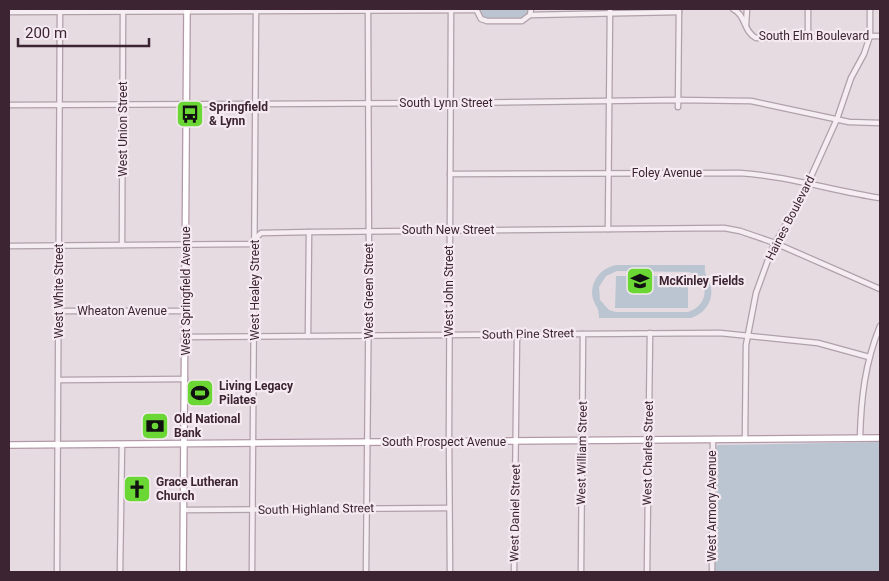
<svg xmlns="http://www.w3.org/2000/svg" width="889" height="581" viewBox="0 0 889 581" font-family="Roboto,sans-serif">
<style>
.green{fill:#bbc5d1;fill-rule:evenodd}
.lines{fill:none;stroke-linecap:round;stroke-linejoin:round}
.minor-casing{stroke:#b0a0a9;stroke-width:7}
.major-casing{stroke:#b399a8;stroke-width:8}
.minor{stroke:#f5edf1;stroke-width:4.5}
.major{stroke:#fff;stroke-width:5.5}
.labels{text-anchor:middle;stroke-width:4.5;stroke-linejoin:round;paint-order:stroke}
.street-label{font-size:12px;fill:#3d2432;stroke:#f4eaf0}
.poi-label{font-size:12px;font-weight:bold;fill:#3d2432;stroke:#f4eaf0;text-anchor:start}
</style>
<rect width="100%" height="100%" fill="#e6dbe1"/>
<g class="green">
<path d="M479 9H530C527 24 498 19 485 19L482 18Z"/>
<path d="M616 265H705C704 275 707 275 710 284 715 299 706 313 691 318H599C599 307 596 308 593 299 589 283 600 268 616 265ZM617 271 689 272C710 279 710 305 688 312H616L609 310 600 300 599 287 606 276Z"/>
<polygon points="616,276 688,276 688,308 615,308"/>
<polygon points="880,442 880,572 714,572 715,449 718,445"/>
</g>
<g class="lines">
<g class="minor-casing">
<g id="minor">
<polyline points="476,9 481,19 487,21 522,21 530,15 531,9"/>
<path d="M733 9C746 15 743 31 756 38L880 36"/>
<polyline points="9,12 475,10"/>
<polyline points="530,15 679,12"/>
<polyline points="746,25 747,9"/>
<polyline points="808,37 808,9"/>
<polyline points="9,105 451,103 678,100 751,101 849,122 880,123"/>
<polyline points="678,107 679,9"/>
<path d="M450 174 740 173C788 176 833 191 880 198"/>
<polyline points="608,229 610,9"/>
<polyline points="122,245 123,12"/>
<polyline points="9,246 250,244 261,233 312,232 724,228 740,231 775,243 880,289"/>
<polyline points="59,311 186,311"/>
<polyline points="308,336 309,232"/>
<polyline points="185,337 720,333 818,343 869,357"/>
<polyline points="59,380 185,379"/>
<path d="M860 438C861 398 865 363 880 326"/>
<polyline points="745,439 746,345 756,293 772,249 804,192 837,119 851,78 864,54 870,36 870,9"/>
<polyline points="184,510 449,508"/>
<polyline points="57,572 60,9"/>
<polyline points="120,572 122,445"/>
<polyline points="252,572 256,9"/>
<polyline points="366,572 369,271 368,9"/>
<polyline points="450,572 449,433 451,9"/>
<polyline points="514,572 517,335"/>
<polyline points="581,572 583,334"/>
<polyline points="647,572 650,333"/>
<polyline points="712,572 713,439"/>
</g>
</g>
<g class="major-casing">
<g id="major">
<polyline points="9,445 880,438"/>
<polyline points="183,572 187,9"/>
</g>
</g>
<use href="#minor" class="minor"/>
<use href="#major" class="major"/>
</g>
<defs>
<g id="bus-square" transform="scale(1.4375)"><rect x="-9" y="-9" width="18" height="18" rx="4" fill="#6ad735" stroke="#f4eaf0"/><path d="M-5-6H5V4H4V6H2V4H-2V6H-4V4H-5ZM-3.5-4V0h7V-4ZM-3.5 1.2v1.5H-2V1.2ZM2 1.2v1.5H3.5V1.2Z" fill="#111"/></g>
<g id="school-square" transform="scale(1.4375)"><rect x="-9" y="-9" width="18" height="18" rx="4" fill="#6ad735" stroke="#f4eaf0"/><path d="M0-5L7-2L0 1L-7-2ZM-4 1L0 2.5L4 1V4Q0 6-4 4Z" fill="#111"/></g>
<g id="stadium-square" transform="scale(1.4375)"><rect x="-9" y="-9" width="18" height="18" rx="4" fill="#6ad735" stroke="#f4eaf0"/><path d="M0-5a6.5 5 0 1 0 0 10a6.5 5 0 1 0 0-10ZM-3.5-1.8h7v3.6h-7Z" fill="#111"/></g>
<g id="bank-square" transform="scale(1.4375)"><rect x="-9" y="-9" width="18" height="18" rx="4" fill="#6ad735" stroke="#f4eaf0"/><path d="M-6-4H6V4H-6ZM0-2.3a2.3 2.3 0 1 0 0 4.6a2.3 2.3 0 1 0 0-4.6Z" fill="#111"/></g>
<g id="church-square" transform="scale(1.4375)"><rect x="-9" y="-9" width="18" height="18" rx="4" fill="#6ad735" stroke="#f4eaf0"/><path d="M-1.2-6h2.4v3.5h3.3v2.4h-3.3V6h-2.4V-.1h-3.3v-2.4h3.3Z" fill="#111"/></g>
</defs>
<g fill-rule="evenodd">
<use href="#bus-square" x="190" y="114"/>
<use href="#school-square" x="640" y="281"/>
<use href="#stadium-square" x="200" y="393"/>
<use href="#bank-square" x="155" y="426"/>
<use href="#church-square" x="137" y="489"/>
</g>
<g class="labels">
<g class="street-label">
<text x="814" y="40">South Elm Boulevard</text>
<text x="446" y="107">South Lynn Street</text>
<text transform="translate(123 129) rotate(-90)" y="4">West Union Street</text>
<text x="667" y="177">Foley Avenue</text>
<text transform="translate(790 218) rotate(-63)" y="4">Haines Boulevard</text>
<text x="448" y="234">South New Street</text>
<text transform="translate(255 290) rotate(-90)" y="4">West Healey Street</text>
<text transform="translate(59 291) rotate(-90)" y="4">West White Street</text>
<text transform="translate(186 291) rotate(-90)" y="4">West Springfield Avenue</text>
<text transform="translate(369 291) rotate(-90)" y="4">West Green Street</text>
<text transform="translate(449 291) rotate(-90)" y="4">West John Street</text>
<text x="122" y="315">Wheaton Avenue</text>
<text transform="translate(528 334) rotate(-1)" y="4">South Pine Street</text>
<text x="444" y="446">South Prospect Avenue</text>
<text transform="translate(582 453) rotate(-89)" y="4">West William Street</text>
<text transform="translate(648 453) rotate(-89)" y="4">West Charles Street</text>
<text transform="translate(712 506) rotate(-90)" y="4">West Armory Avenue</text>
<text transform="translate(316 509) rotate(-1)" y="4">South Highland Street</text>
<text transform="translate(515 513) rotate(-89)" y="4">West Daniel Street</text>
</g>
<g class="poi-label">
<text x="209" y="111">Springfield<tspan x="209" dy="14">&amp; Lynn</tspan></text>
<text x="659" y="285">McKinley Fields</text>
<text x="219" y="390">Living Legacy<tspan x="219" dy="14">Pilates</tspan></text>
<text x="174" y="423">Old National<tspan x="174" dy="14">Bank</tspan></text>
<text x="156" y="486">Grace Lutheran<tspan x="156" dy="14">Church</tspan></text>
</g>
</g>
<rect width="889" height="581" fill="none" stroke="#3d2432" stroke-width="20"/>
<path d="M18 38v8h131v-8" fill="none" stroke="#3d2432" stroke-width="2.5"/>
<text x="25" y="38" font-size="15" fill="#3d2432" stroke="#f4eaf0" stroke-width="4" paint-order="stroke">200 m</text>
</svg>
